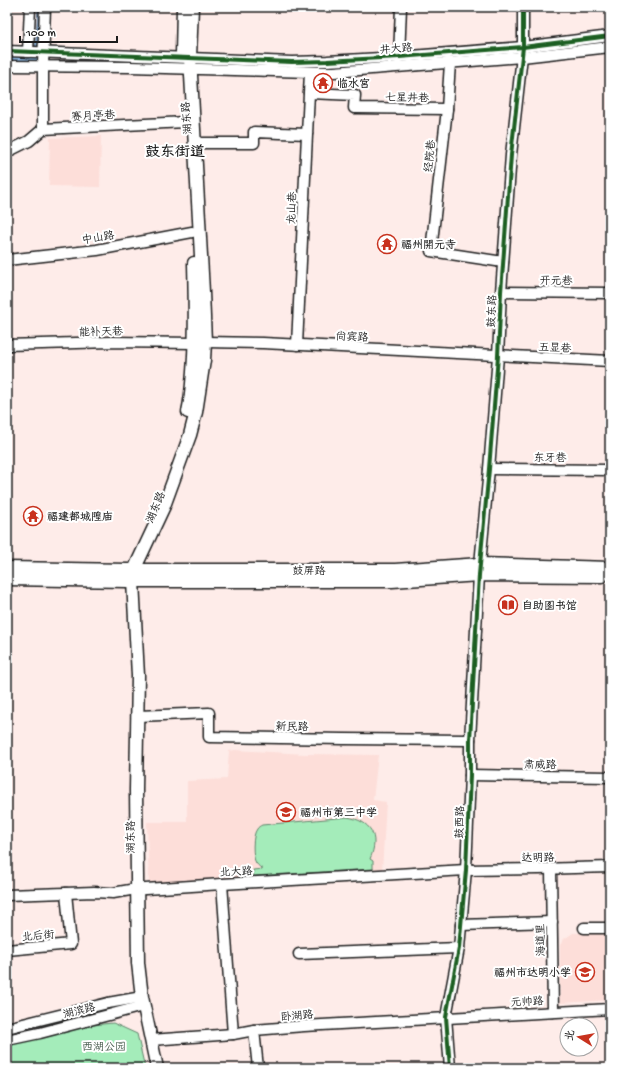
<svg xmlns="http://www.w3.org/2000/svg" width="617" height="1075" viewBox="0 0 617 1075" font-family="'Gochi Hand','LXGW WenKai TC',sans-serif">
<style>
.built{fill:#fdded9}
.green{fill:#a4ecba;stroke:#60846b}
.water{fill:#94c0ed;stroke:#647e99}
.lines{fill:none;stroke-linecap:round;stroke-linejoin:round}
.minor-casing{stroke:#1c1c1c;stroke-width:13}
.major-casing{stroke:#1c1c1c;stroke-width:15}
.minor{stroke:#fff;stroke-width:10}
.major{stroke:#fff;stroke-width:12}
.cycleway-casing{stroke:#fff;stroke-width:6}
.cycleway{stroke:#1b5e20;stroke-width:4}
.labels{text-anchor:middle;stroke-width:4;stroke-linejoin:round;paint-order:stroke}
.street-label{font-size:11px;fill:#1c1c1c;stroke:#fff}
.poi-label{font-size:11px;font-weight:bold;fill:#1c1c1c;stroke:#fff;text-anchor:start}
.park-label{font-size:11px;fill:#455a4b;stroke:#fff}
.district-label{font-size:15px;font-weight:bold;fill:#1c1c1c;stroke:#fff}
</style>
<rect width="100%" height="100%" fill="#feece9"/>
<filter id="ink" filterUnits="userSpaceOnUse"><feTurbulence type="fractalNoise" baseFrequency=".025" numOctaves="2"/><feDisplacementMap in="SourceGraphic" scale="8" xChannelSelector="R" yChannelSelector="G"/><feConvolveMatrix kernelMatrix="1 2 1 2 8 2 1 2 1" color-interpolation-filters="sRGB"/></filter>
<g filter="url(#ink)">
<g class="built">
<polygon points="101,136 100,187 49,186 50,138"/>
<polygon points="235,750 305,754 378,755 373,800 386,802 382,872 149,888 147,822 187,822 187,781 227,779 229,751"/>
<polygon points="573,933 610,933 610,1000 560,1003 560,945 564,939"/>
</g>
<g class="green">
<path d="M347 817C371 821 380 836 370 859L373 861V869L253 876V870L263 869C261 868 258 866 256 863 252 857 252 835 257 829 258 827 260 826 262 825Z"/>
<polygon points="113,1023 137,1034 145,1068 7,1068 7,1041 83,1026"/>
</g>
<polygon class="water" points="38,7 43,7 41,62 7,61 7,54 35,55"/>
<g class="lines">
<g class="minor-casing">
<g id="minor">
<polyline points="7,51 292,62 327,61 399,57 523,47 610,36"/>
<polyline points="28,52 30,7"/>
<polyline points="399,57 401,7"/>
<polyline points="450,63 447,109 431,251 503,262"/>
<polyline points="7,66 130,67 310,72 334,72 522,57 610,47"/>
<polyline points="309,93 355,95 354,108 447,109"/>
<polyline points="43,129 43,66 45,7"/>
<polyline points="195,143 254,143 254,132 307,134"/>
<polyline points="7,152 29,141 43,129 186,122"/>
<polyline points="7,260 97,250 192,232"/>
<polyline points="501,292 610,293"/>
<polyline points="205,342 263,343 610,361"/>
<polyline points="7,345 111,342 195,343"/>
<polyline points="297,345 310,72"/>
<polyline points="489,469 610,470"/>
<polyline points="138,716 209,713 209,737 344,739 470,740"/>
<polyline points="470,775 610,777"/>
<polyline points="551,869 553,1012"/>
<polyline points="222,884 233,1034"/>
<polyline points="7,895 94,892 113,893 130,890 222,884 466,870 539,869 610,867"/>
<polyline points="461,925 552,922"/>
<polyline points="584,928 610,928"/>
<polyline points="7,950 71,944 66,893"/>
<polyline points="299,954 459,948"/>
<polyline points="7,1028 108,1003 142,997"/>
<polyline points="254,1030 258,1068"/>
<polyline points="7,1040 40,1033 143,1006"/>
<polyline points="151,1040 233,1034 254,1030 304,1026 610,1009"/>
<polyline points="450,1068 446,1017 459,948 466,870 470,775 470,740 479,575 489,469 498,356 501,292 511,155 523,47 523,7"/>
</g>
</g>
<g class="major-casing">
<g id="major">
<polyline points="182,55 183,7"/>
<path d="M188 412C191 399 192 385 193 372 196 336 195 300 194 263"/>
<polyline points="7,568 128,570 395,570 480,564 610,568"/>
<polyline points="7,579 127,581 392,581 479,575 602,576"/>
<polyline points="157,1068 142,997 138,963 136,790 138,676 133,581 134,570 164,506 190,435 196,412 204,360 205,342 203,292 190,57 192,7"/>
</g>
</g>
<use href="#minor" class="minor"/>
<use href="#major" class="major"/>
<g class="cycleway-casing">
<g id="cycleway">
<polyline points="7,51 292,62 327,61 399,57 523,47 610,36"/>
<polyline points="450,1068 446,1017 459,948 466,870 470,775 470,740 479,575 489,469 498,356 501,292 511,155 523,47 523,7"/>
</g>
</g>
<use href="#cycleway" class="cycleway"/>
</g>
</g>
<defs>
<g id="temple-ring" transform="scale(1)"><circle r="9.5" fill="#fff" stroke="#c8321e" stroke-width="1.5"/><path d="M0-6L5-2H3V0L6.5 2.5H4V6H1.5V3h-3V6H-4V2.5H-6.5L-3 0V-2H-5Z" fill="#c8321e"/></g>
<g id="library-ring" transform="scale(1)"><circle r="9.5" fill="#fff" stroke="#c8321e" stroke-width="1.5"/><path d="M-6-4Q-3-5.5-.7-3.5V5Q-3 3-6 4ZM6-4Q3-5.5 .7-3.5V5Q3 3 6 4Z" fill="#c8321e"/></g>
<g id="school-ring" transform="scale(1)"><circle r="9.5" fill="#fff" stroke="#c8321e" stroke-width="1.5"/><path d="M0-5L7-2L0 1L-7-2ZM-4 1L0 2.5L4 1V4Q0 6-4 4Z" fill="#c8321e"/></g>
</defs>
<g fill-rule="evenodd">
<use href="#temple-ring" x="323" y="83"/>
<use href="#temple-ring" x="387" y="244"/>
<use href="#temple-ring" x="33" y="516"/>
<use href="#library-ring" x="508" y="605"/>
<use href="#school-ring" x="286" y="812"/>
<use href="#school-ring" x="585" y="972"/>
</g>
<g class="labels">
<g class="street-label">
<text transform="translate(396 48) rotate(-4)" y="4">井大路</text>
<text transform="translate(407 97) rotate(1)" y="4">七星井巷</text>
<text transform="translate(93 115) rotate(-3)" y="4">赛月亭巷</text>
<text transform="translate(186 118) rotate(-94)" y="4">湖东路</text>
<text transform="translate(429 156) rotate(-84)" y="4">经院巷</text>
<text transform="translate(291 208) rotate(-88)" y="4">龙山巷</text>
<text transform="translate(98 237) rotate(-9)" y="4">中山路</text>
<text transform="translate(556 280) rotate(1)" y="4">开元巷</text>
<text transform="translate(491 311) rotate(-87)" y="4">鼓东路</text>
<text transform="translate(101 331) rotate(-1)" y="4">能补天巷</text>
<text transform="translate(352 336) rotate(3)" y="4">尚宾路</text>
<text transform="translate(555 347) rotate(3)" y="4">五显巷</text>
<text x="550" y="461">东牙巷</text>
<text transform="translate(155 507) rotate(-67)" y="4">湖东路</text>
<text x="309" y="574">鼓屏路</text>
<text transform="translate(292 726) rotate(1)" y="4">新民路</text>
<text transform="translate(540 764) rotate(1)" y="4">肃威路</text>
<text transform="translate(459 822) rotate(-88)" y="4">鼓西路</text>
<text transform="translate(130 837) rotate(-90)" y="4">湖东路</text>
<text transform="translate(538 857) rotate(-1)" y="4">达明路</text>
<text transform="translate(236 871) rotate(-3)" y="4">北大路</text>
<text transform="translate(38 935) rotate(-5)" y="4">北后街</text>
<text transform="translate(540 940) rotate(-91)" y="4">海道里</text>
<text transform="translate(527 1001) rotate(-3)" y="4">元帅路</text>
<text transform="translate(79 1010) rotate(-14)" y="4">湖滨路</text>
<text transform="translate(297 1015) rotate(-5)" y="4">卧湖路</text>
</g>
<g class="poi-label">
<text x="337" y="87">临水宫</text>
<text x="401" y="248">福州開元寺</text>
<text x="47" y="520">福建都城隍庙</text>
<text x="522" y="609">自助图书馆</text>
<text x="300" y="816">福州市第三中学</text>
<text x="571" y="976" text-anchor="end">福州市达明小学</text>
</g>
<g class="park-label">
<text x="104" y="1050">西湖公园</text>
</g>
<g class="district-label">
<text x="175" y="156">鼓东街道</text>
</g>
</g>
<rect width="617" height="1075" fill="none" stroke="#fff" stroke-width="24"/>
<rect x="12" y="12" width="593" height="1051" fill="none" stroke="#1c1c1c" stroke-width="1.5" filter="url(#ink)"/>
<g transform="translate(579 1037) rotate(281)"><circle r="19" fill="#ffffff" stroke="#a4a4a4"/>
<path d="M0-3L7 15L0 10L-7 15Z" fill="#c8321e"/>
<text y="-6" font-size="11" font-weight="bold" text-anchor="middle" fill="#1c1c1c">北</text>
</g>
<path d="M20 36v6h97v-6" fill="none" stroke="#1c1c1c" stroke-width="2"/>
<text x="26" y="36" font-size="12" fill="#1c1c1c" stroke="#ffffff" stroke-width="3" paint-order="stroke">100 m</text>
</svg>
